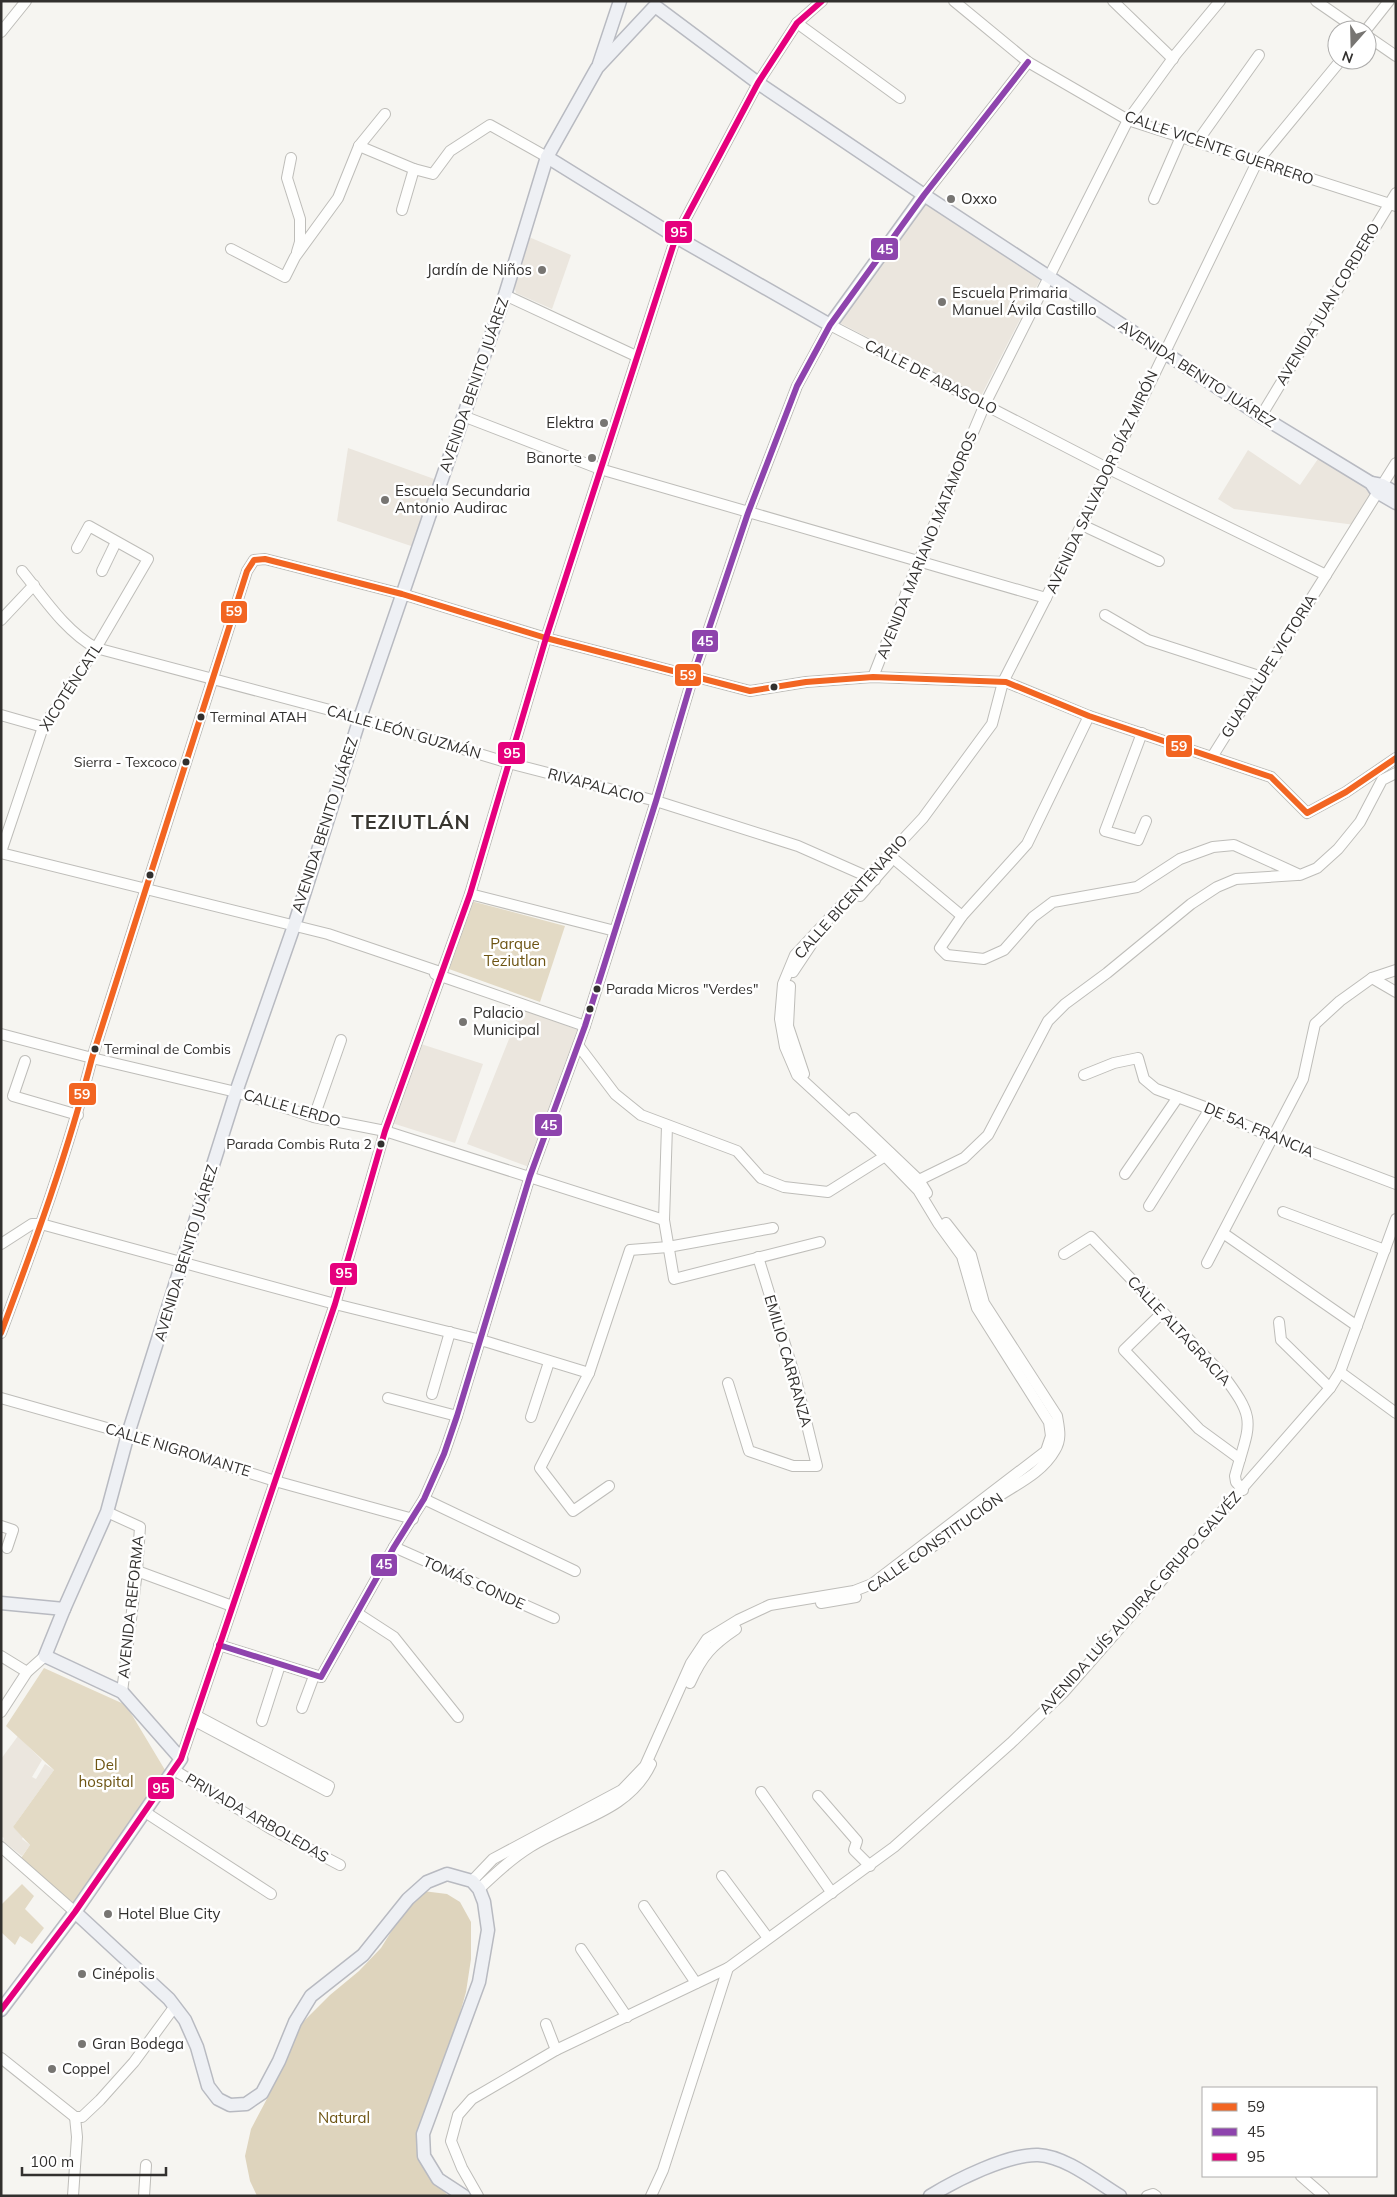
<svg xmlns="http://www.w3.org/2000/svg" width="1397" height="2197" viewBox="0 0 1397 2197" font-family="Mulish,sans-serif">
<style>
.built{fill:#ebe6de}
.green{fill:#e3dac5}
.forest{fill:#ded4bd}
.lines{fill:none;stroke-linecap:round;stroke-linejoin:round}
.minor-casing{stroke:#bebdb9;stroke-width:12}
.major-casing{stroke:#b8bac1;stroke-width:15}
.minor{stroke:#fefefd;stroke-width:10}
.major{stroke:#eef0f4;stroke-width:12}
.bus-1-casing{stroke:#fff;stroke-width:10}
.bus-2-casing{stroke:#fff;stroke-width:10}
.bus-3-casing{stroke:#fff;stroke-width:10}
.bus-1{stroke:#f26522;stroke-width:6}
.bus-2{stroke:#8e44ad;stroke-width:6}
.bus-3{stroke:#e5007d;stroke-width:6}
.poi-dot{fill:#777572;stroke:#fff;stroke-width:2}
.bus-dot{fill:#32302e;stroke:#fff;stroke-width:2}
.labels{text-anchor:middle;stroke-width:5;stroke-linejoin:round;paint-order:stroke}
.bus-label{font-size:14px;fill:#32302e;stroke:#fff;text-anchor:start}
.street-label{font-size:15px;fill:#32302e;stroke:#fff}
.poi-label{font-size:15px;fill:#32302e;stroke:#fff;text-anchor:start}
.park-label{font-size:15px;fill:#6d5412;stroke:#fff}
.district-label{font-size:20px;font-weight:bold;letter-spacing:1px;fill:#383630;stroke:#fff}
.line-badge{stroke:#fff;stroke-width:2}
.badge-label{font-size:14px;text-anchor:middle;font-weight:bold;fill:#fff}
</style>
<rect width="100%" height="100%" fill="#f6f5f1"/>
<g class="built">
<polygon points="925,204 1040,280 981,396 840,323"/>
<polygon points="529,237 571,255 552,309 516,293 514,285"/>
<polygon points="348,448 437,480 414,547 337,521"/>
<polygon points="1248,450 1300,485 1320,456 1375,491 1355,525 1234,509 1218,499"/>
<polygon points="521,1009 578,1030 529,1167 467,1144"/>
<polygon points="421,1044 483,1064 455,1143 392,1123"/>
<polygon points="18,1736 42,1760 32,1777 36,1779 45,1764 54,1770 13,1827 23,1837 22,1839 30,1845 22,1856 3,1841 4,1838 1,1836 1,1759"/>
</g>
<g class="green">
<polygon points="471,901 565,926 540,1002 449,969"/>
<polygon points="44,1668 126,1705 168,1775 73,1910 19,1861 30,1845 13,1827 54,1770 6,1726"/>
<polygon points="22,1884 34,1896 25,1909 44,1928 32,1944 20,1936 15,1945 1,1932 1,1905"/>
</g>
<polygon class="forest" points="423,1891 447,1894 460,1902 471,1922 471,1959 466,1992 447,2059 422,2121 425,2169 448,2196 257,2196 250,2181 245,2156 251,2129 270,2093 302,2023 330,1995 359,1971 381,1948 412,1898"/>
<g class="lines">
<g class="minor-casing">
<g id="minor">
<polyline points="954,1 1028,62 1128,120 1396,206"/>
<polyline points="1113,1 1173,59"/>
<polyline points="1316,1 1358,30"/>
<polyline points="797,23 900,98"/>
<polyline points="1366,30 1389,1"/>
<polyline points="1,32 26,1"/>
<polyline points="1367,36 1396,56"/>
<polyline points="1197,142 1259,55"/>
<polyline points="359,146 414,169 433,174 450,151 490,125 547,157"/>
<polyline points="291,158 287,178 300,219 300,242 297,252"/>
<polyline points="924,195 1028,62"/>
<polyline points="1154,199 1181,137"/>
<polyline points="402,210 414,169"/>
<polyline points="231,249 285,277 295,257 338,198 359,146 385,114"/>
<polyline points="505,295 636,356"/>
<polyline points="463,416 600,469 1046,598"/>
<polyline points="1261,416 1396,193"/>
<polyline points="1082,525 1159,561"/>
<path d="M22 571C44 598 65 631 96 648L360 718 509 763 656 801 798 846 875 880"/>
<polyline points="102,571 116,542"/>
<polyline points="1105,615 1148,640 1262,677"/>
<polyline points="1,620 34,585"/>
<polyline points="873,677 918,563 985,404 1128,120 1176,54 1220,1"/>
<polyline points="1,715 43,727"/>
<polyline points="1089,716 1027,844 962,916 940,948 947,955 984,959 1004,950 1033,917 1053,902 1137,887 1180,859 1213,847 1234,845 1300,875 1317,868 1338,849 1360,822 1382,780 1396,773"/>
<polyline points="1142,733 1105,831 1138,840 1146,821"/>
<polyline points="1212,757 1396,463"/>
<polyline points="1,852 43,727 96,648 148,559 89,526 77,548"/>
<polyline points="1,853 328,934 440,972"/>
<polyline points="888,854 962,916"/>
<polyline points="470,894 615,931"/>
<polyline points="860,896 889,863"/>
<polyline points="793,972 811,945"/>
<polyline points="435,974 585,1026"/>
<polyline points="1372,978 1396,992"/>
<polyline points="790,986 788,1026 804,1074"/>
<polyline points="1,1034 92,1058 236,1092 314,1117 385,1131 664,1220"/>
<polyline points="578,1045 615,1094 641,1115 737,1151 761,1178 784,1187 828,1192 890,1153"/>
<polyline points="25,1061 13,1096 78,1115"/>
<polyline points="1084,1075 1114,1063 1138,1058 1144,1079 1156,1089 1210,1109 1272,1137 1396,1184"/>
<polyline points="314,1117 341,1040"/>
<polyline points="854,1118 919,1180 927,1193"/>
<polyline points="667,1126 664,1220 674,1279 820,1242"/>
<polyline points="1125,1174 1178,1097"/>
<polyline points="919,1180 964,1158 988,1135 1048,1021 1065,1004 1107,973 1191,904 1217,887 1236,879 1297,875"/>
<polyline points="1149,1206 1210,1109"/>
<polyline points="1283,1212 1385,1250"/>
<polyline points="1223,1233 1357,1326"/>
<polyline points="1,1244 32,1224 41,1224 335,1304 481,1340 589,1373"/>
<path d="M1064 1254 1091 1237 1222 1374C1258 1421 1250 1422 1235 1476L1236 1482 1243 1490"/>
<polyline points="1207,1263 1303,1079 1315,1024 1340,1001 1372,978 1396,970"/>
<polyline points="1163,1312 1124,1350 1199,1429 1240,1459"/>
<polyline points="1279,1322 1281,1340 1330,1388"/>
<path d="M1 1333C35 1242 68 1152 92 1058L247 571 254 560 265 559 402 594 546 638 750 691 806 682 873 677 1006 682 1089 716 1271 777 1307 813 1346 792 1396 758"/>
<polyline points="1340,1372 1396,1413"/>
<polyline points="728,1383 749,1451 793,1466 817,1466 796,1380 758,1257"/>
<polyline points="432,1394 450,1332"/>
<polyline points="1,1398 128,1434 275,1481 413,1519"/>
<polyline points="388,1398 457,1416"/>
<polyline points="531,1417 549,1362"/>
<polyline points="609,1486 573,1511 540,1468 589,1373 630,1250 668,1247 773,1228"/>
<polyline points="424,1499 575,1571"/>
<polyline points="107,1512 140,1527 137,1571 122,1692"/>
<polyline points="1,1526 13,1530 7,1548"/>
<polyline points="394,1547 554,1618"/>
<path d="M932 1547C952 1533 970 1517 990 1502 1012 1486 1041 1475 1055 1450 1062 1439 1059 1428 1057 1416L984 1303 971 1255 946 1223"/>
<polyline points="137,1571 232,1606"/>
<polyline points="821,1603 856,1597"/>
<polyline points="357,1613 394,1637 458,1717"/>
<polyline points="219,1645 321,1677 394,1547 424,1499 444,1454 457,1416 530,1176 585,1026 656,801 693,676 748,513 797,386 830,325 1109,469 1326,575"/>
<polyline points="1,1656 27,1672"/>
<path d="M690 1683C702 1656 712 1645 736 1629"/>
<polyline points="302,1708 314,1676"/>
<polyline points="1,1712 27,1672 45,1656"/>
<polyline points="195,1721 327,1791 329,1786 197,1716"/>
<polyline points="262,1721 280,1665"/>
<polyline points="181,1759 335,1304 385,1131 470,894 546,638 676,237 758,83 797,23 822,1"/>
<polyline points="174,1770 273,1830 340,1865"/>
<polyline points="761,1792 832,1893"/>
<polyline points="818,1796 857,1841 854,1850 870,1866"/>
<polyline points="145,1812 271,1894"/>
<polyline points="1,1847 75,1912"/>
<polyline points="722,1876 768,1938"/>
<polyline points="472,1881 493,1859 622,1790 645,1766 691,1663 707,1639 738,1620 770,1605 854,1591 872,1584 1046,1451 1051,1436 1049,1422 977,1308 962,1256 938,1223 918,1190 886,1157 797,1075 785,1047 780,1019 783,984 795,955 923,818 992,724 1003,682 1046,598 1257,162 1341,60"/>
<path d="M479 1889C495 1874 511 1859 530 1847 572 1820 628 1813 651 1764"/>
<polyline points="644,1906 696,1983"/>
<polyline points="581,1949 627,2017"/>
<polyline points="546,2024 556,2050"/>
<polyline points="1,2058 75,2117 82,2117 100,2100 134,2062 175,2006"/>
<polyline points="1301,2176 1324,2196"/>
<polyline points="73,2196 77,2137 75,2117"/>
<polyline points="144,2196 146,2165"/>
<polyline points="478,2196 462,2168 451,2141 458,2115 472,2099 556,2050 728,1968 894,1847 1011,1743 1063,1693 1330,1388 1340,1372 1396,1219"/>
<polyline points="651,2196 663,2170 728,1968"/>
<polyline points="1147,2196 1153,2194 1156,2196"/>
</g>
</g>
<g class="major-casing">
<g id="major">
<polyline points="599,64 620,1"/>
<polyline points="547,157 676,237 830,325 924,195"/>
<polyline points="1371,483 1382,485 1396,493"/>
<polyline points="1,1603 64,1609 107,1512 128,1434 236,1092 294,926 360,718 505,295 547,157 597,68 655,6 758,83 924,195 1261,416 1371,483 1377,492 1396,503"/>
<polyline points="75,1912 169,1999 185,2020 197,2047 208,2086 218,2099 230,2105 246,2104 262,2093 279,2061 295,2022 311,1996 363,1955 408,1899 427,1882 447,1874 472,1881 479,1889 484,1902 488,1930 479,1982 423,2134 424,2156 438,2179 464,2196"/>
<polyline points="1,2010 75,1912 181,1759 122,1692 45,1656 64,1609"/>
<path d="M930 2196C956 2180 1008 2154 1038 2155 1065 2156 1097 2182 1120 2196"/>
</g>
</g>
<use href="#minor" class="minor"/>
<use href="#major" class="major"/>
<g class="bus-1-casing">
<path id="bus-1" d="M1 1333C35 1242 68 1152 92 1058L247 571 254 560 265 559 402 594 546 638 750 691 806 682 873 677 1006 682 1089 716 1271 777 1307 813 1346 792 1396 758"/>
</g>
<g class="bus-2-casing">
<polyline id="bus-2" points="219,1645 321,1677 394,1547 424,1499 444,1454 457,1416 530,1176 585,1026 656,801 693,676 748,513 797,386 830,325 924,195 1028,62"/>
</g>
<g class="bus-3-casing">
<polyline id="bus-3" points="1,2010 75,1912 181,1759 335,1304 385,1131 470,894 546,638 676,237 758,83 797,23 822,1"/>
</g>
<use href="#bus-1" class="bus-1"/>
<use href="#bus-2" class="bus-2"/>
<use href="#bus-3" class="bus-3"/>
</g>
<g class="poi-dot">
<circle cx="951" cy="199" r="5"/>
<circle cx="542" cy="270" r="5"/>
<circle cx="942" cy="302" r="5"/>
<circle cx="604" cy="423" r="5"/>
<circle cx="592" cy="458" r="5"/>
<circle cx="385" cy="500" r="5"/>
<circle cx="463" cy="1022" r="5"/>
<circle cx="108" cy="1914" r="5"/>
<circle cx="82" cy="1974" r="5"/>
<circle cx="82" cy="2044" r="5"/>
<circle cx="52" cy="2069" r="5"/>
</g>
<g class="bus-dot">
<circle cx="774" cy="687" r="4.5"/>
<circle cx="201" cy="717" r="4.5"/>
<circle cx="186" cy="762" r="4.5"/>
<circle cx="150" cy="875" r="4.5"/>
<circle cx="597" cy="989" r="4.5"/>
<circle cx="590" cy="1009" r="4.5"/>
<circle cx="95" cy="1049" r="4.5"/>
<circle cx="381" cy="1144" r="4.5"/>
</g>
<g class="labels">
<g class="bus-label">
<text x="210" y="722">Terminal ATAH</text>
<text x="177" y="767" text-anchor="end">Sierra - Texcoco</text>
<text x="606" y="994">Parada Micros "Verdes"</text>
<text x="104" y="1054">Terminal de Combis</text>
<text x="372" y="1149" text-anchor="end">Parada Combis Ruta 2</text>
</g>
<g class="street-label">
<text transform="translate(1219 148) rotate(19)" y="5">CALLE VICENTE GUERRERO</text>
<text transform="translate(1328 304) rotate(-59)" y="5">AVENIDA JUAN CORDERO</text>
<text transform="translate(1197 374) rotate(33)" y="5">AVENIDA BENITO JUÁREZ</text>
<text transform="translate(931 377) rotate(27)" y="5">CALLE DE ABASOLO</text>
<text transform="translate(474 385) rotate(-71)" y="5">AVENIDA BENITO JUÁREZ</text>
<text transform="translate(1102 482) rotate(-65)" y="5">AVENIDA SALVADOR DÍAZ MIRÓN</text>
<text transform="translate(927 545) rotate(-68)" y="5">AVENIDA MARIANO MATAMOROS</text>
<text transform="translate(1269 666) rotate(-58)" y="5">GUADALUPE VICTORIA</text>
<text transform="translate(71 687) rotate(-57)" y="5">XICOTÉNCATL</text>
<text transform="translate(404 732) rotate(16)" y="5">CALLE LEÓN GUZMÁN</text>
<text transform="translate(596 786) rotate(15)" y="5">RIVAPALACIO</text>
<text transform="translate(325 825) rotate(-72)" y="5">AVENIDA BENITO JUÁREZ</text>
<text transform="translate(851 897) rotate(-48)" y="5">CALLE BICENTENARIO</text>
<text transform="translate(292 1108) rotate(16)" y="5">CALLE LERDO</text>
<text transform="translate(1259 1130) rotate(23)" y="5">DE 5A. FRANCIA</text>
<text transform="translate(186 1253) rotate(-73)" y="5">AVENIDA BENITO JUÁREZ</text>
<text transform="translate(1179 1331) rotate(47)" y="5">CALLE ALTAGRACIA</text>
<text transform="translate(788 1361) rotate(74)" y="5">EMILIO CARRANZA</text>
<text transform="translate(178 1450) rotate(17)" y="5">CALLE NIGROMANTE</text>
<text transform="translate(935 1543) rotate(-35)" y="5">CALLE CONSTITUCIÓN</text>
<text transform="translate(474 1583) rotate(24)" y="5">TOMÁS CONDE</text>
<text transform="translate(1140 1603) rotate(-48)" y="5">AVENIDA LUÍS AUDIRAC GRUPO GALVÉZ</text>
<text transform="translate(131 1607) rotate(-84)" y="5">AVENIDA REFORMA</text>
<text transform="translate(257 1818) rotate(30)" y="5">PRIVADA ARBOLEDAS</text>
</g>
<g class="poi-label">
<text x="961" y="204">Oxxo</text>
<text x="532" y="275" text-anchor="end">Jardín de Niños</text>
<text x="952" y="298">Escuela Primaria<tspan x="952" dy="17">Manuel Ávila Castillo</tspan></text>
<text x="594" y="428" text-anchor="end">Elektra</text>
<text x="582" y="463" text-anchor="end">Banorte</text>
<text x="395" y="496">Escuela Secundaria<tspan x="395" dy="17">Antonio Audirac</tspan></text>
<text x="473" y="1018">Palacio<tspan x="473" dy="17">Municipal</tspan></text>
<text x="118" y="1919">Hotel Blue City</text>
<text x="92" y="1979">Cinépolis</text>
<text x="92" y="2049">Gran Bodega</text>
<text x="62" y="2074">Coppel</text>
</g>
<g class="park-label">
<text x="515" y="949">Parque<tspan x="515" dy="17">Teziutlan</tspan></text>
<text x="106" y="1770">Del<tspan x="106" dy="17">hospital</tspan></text>
<text x="344" y="2123">Natural</text>
</g>
<g class="district-label">
<text x="411" y="829">TEZIUTLÁN</text>
</g>
</g>
<g class="line-badge">
<rect x="664" y="220" width="29" height="24" rx="5" fill="#e5007d"/>
<rect x="870" y="237" width="29" height="24" rx="5" fill="#8e44ad"/>
<rect x="220" y="600" width="28" height="24" rx="5" fill="#f26522"/>
<rect x="691" y="629" width="28" height="24" rx="5" fill="#8e44ad"/>
<rect x="674" y="663" width="28" height="24" rx="5" fill="#f26522"/>
<rect x="1165" y="734" width="28" height="24" rx="5" fill="#f26522"/>
<rect x="497" y="741" width="29" height="24" rx="5" fill="#e5007d"/>
<rect x="68" y="1082" width="29" height="24" rx="5" fill="#f26522"/>
<rect x="534" y="1113" width="29" height="24" rx="5" fill="#8e44ad"/>
<rect x="329" y="1262" width="29" height="24" rx="5" fill="#e5007d"/>
<rect x="370" y="1553" width="28" height="24" rx="5" fill="#8e44ad"/>
<rect x="147" y="1776" width="28" height="24" rx="5" fill="#e5007d"/>
</g>
<g class="badge-label">
<text x="679" y="237">95</text>
<text x="885" y="254">45</text>
<text x="234" y="616">59</text>
<text x="705" y="646">45</text>
<text x="688" y="680">59</text>
<text x="1179" y="751">59</text>
<text x="512" y="758">95</text>
<text x="82" y="1099">59</text>
<text x="549" y="1130">45</text>
<text x="344" y="1278">95</text>
<text x="384" y="1569">45</text>
<text x="161" y="1793">95</text>
</g>
<rect width="1397" height="2197" fill="none" stroke="#32302e" stroke-width="5"/>
<rect x="1202" y="2087" width="175" height="90" fill="#ffffff" stroke="#adacab"/>
<rect x="1212" y="2103" width="25" height="8" fill="#f26522" stroke="#adacab"/>
<text x="1247" y="2112" font-size="15" fill="#32302e">59</text>
<rect x="1212" y="2128" width="25" height="8" fill="#8e44ad" stroke="#adacab"/>
<text x="1247" y="2137" font-size="15" fill="#32302e">45</text>
<rect x="1212" y="2153" width="25" height="8" fill="#e5007d" stroke="#adacab"/>
<text x="1247" y="2162" font-size="15" fill="#32302e">95</text>
<g transform="translate(1352 45) rotate(200)"><circle r="24" fill="#ffffff" stroke="#adacab"/>
<path d="M0-4L9 19L0 12L-9 19Z" fill="#777572"/>
<text y="-8" font-size="14" font-weight="bold" text-anchor="middle" fill="#32302e">N</text>
</g>
<path d="M22 2167v8h144v-8" fill="none" stroke="#32302e" stroke-width="2.5"/>
<text x="30" y="2167" font-size="15" fill="#32302e" stroke="#ffffff" stroke-width="4" paint-order="stroke">100 m</text>
</svg>
